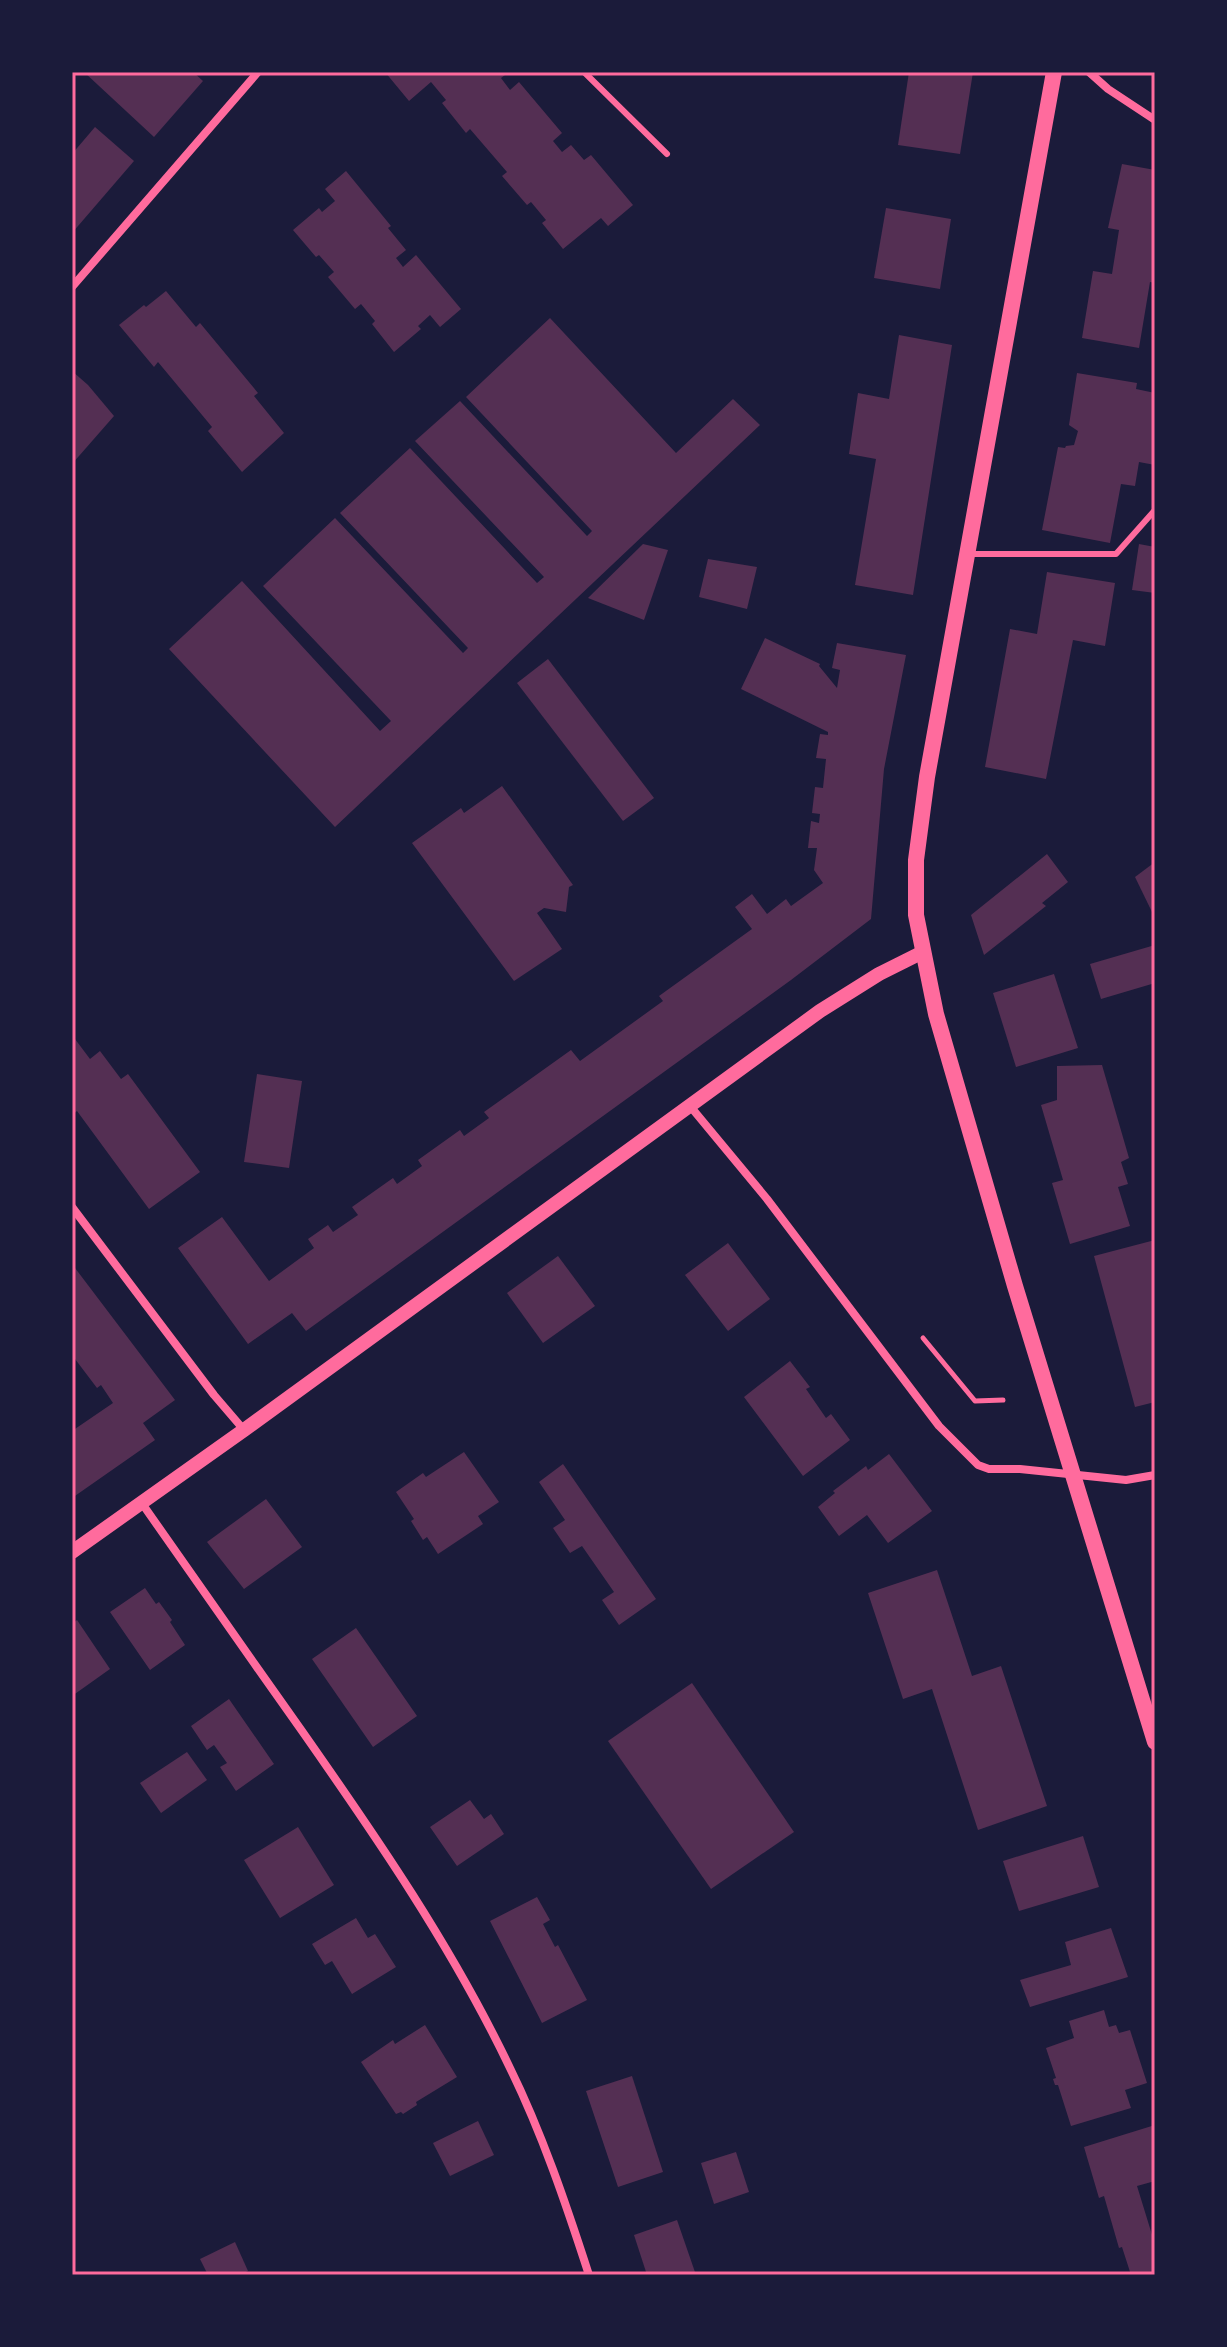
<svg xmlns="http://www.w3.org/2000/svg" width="1227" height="2347" viewBox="0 0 1227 2347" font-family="Literata,serif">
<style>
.building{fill:#542f53}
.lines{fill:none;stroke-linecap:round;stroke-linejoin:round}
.path{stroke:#ff6b9d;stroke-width:5}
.service{stroke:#ff6b9d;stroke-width:6}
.minor{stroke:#ff6b9d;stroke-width:8}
.tertiary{stroke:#ff6b9d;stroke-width:14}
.secondary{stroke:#ff6b9d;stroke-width:16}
.neatline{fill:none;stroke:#ff6b9d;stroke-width:3}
</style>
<rect width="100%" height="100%" fill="#1b1b3a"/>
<g class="building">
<polygon points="84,72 193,72 203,81 154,137"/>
<polygon points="385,72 509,72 501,78 510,90 519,82 562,133 553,141 562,152 571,145 584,160 591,155 633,205 608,226 601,218 563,249 542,223 546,220 531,202 527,205 502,176 507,172 470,129 466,133 442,103 446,100 431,82 409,101"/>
<polygon points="909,72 973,72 960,154 898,145"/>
<polygon points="95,127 134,161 72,233 72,154"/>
<polygon points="1122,164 1155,170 1155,283 1150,282 1139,348 1082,338 1093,271 1112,274 1119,230 1108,228"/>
<polygon points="346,171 391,226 388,228 406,250 396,258 403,267 416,255 461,309 440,327 430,315 418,326 421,329 394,352 372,324 375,321 361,304 355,309 328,277 334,272 319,255 316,257 293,230 319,208 322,212 335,201 325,189"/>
<polygon points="886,208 951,219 940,289 874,278"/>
<polygon points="166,291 196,327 200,323 258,393 254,396 284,433 242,472 208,431 212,427 158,362 154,367 119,325 144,305 146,307"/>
<polygon points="550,318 676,453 733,399 760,425 335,827 169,649 242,581 380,731 391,721 263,586 335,518 463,653 468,648 340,513 410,448 537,583 544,577 415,441 460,401 587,536 592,531 466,397"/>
<polygon points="899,335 952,345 913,595 855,585 876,459 849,454 858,393 889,399"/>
<polygon points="72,371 88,385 114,416 72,464"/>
<polygon points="1077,373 1137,383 1136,389 1155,393 1155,465 1139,462 1135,486 1121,484 1110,543 1042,530 1058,447 1065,448 1066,446 1074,445 1078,431 1069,425"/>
<polygon points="643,544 668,550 644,620 588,598"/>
<polygon points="1139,544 1155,547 1155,593 1132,590"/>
<polygon points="708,559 757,567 747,609 699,597"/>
<polygon points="1047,572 1115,583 1105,646 1073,640 1046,779 985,767 1010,629 1037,634"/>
<polygon points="765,638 820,664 819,666 837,688 840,670 832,668 837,643 906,655 884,769 871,919 791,980 306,1331 292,1313 248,1344 178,1248 222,1217 269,1281 314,1248 308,1239 328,1225 333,1232 358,1215 352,1207 393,1178 397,1184 422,1166 418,1160 460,1130 464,1136 489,1118 484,1112 571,1050 580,1061 663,1001 659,996 752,929 735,907 752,894 767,914 786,899 791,906 823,883 814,870 817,848 808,848 811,821 819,823 820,814 812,813 815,787 823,788 826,759 816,758 820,734 828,735 828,732 741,689"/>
<polygon points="548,659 654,798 623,821 517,683"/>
<polygon points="502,786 573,885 569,887 566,912 544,908 537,913 562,949 514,981 412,843 461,808 464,813"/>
<polygon points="1047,854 1068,882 1042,903 1046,906 984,955 971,915"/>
<polygon points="1155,862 1155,911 1152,912 1135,877"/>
<polygon points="1155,945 1155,983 1101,999 1090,964"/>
<polygon points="1054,974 1078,1048 1016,1067 993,993"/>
<polygon points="72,1035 90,1059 100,1051 121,1079 128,1074 200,1172 149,1209 77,1111 72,1115"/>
<polygon points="1102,1065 1129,1158 1121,1162 1128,1184 1118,1187 1130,1226 1070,1244 1052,1183 1063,1180 1041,1105 1057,1100 1057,1066"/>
<polygon points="257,1074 302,1081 289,1168 244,1162"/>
<polygon points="1155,1240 1155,1402 1135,1407 1094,1256"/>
<polygon points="728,1243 770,1299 728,1331 685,1275"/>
<polygon points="558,1256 595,1306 543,1343 507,1293"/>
<polygon points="72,1264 175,1400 143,1423 155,1440 72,1498 72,1431 113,1403 101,1385 97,1388 72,1355"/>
<polygon points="790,1361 810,1387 806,1389 826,1418 831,1414 850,1440 803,1476 744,1397"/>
<polygon points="464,1452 499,1502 478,1516 483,1524 438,1554 427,1537 423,1540 411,1521 414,1519 396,1492 423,1473 426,1477"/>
<polygon points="889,1454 932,1511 888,1543 867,1515 839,1536 818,1507 835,1493 833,1491 866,1466 868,1470"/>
<polygon points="563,1464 656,1599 619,1625 602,1600 614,1592 582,1546 570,1553 553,1528 565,1520 539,1482"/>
<polygon points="266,1499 302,1547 244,1589 207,1542"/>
<polygon points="937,1570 972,1676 1001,1666 1047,1806 978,1830 932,1689 903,1699 868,1593"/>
<polygon points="145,1588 156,1604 159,1602 172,1620 170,1622 185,1645 150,1670 110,1612"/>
<polygon points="77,1620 110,1669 72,1696 72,1624"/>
<polygon points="356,1628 417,1716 373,1747 312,1659"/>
<polygon points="692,1683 794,1832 711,1889 608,1741"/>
<polygon points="229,1699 274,1764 236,1791 220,1767 227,1763 214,1745 207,1750 191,1726"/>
<polygon points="187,1752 207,1780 161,1813 140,1783"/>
<polygon points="470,1800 484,1819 491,1814 504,1834 457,1866 430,1827"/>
<polygon points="298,1827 334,1885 280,1918 244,1860"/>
<polygon points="1083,1836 1099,1887 1019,1911 1003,1861"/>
<polygon points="537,1897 550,1920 543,1924 555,1947 558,1945 587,2000 542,2023 490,1921"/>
<polygon points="356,1918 368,1938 375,1934 396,1967 352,1994 332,1961 325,1965 312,1944"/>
<polygon points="1111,1928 1128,1977 1030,2007 1020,1980 1071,1965 1065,1942"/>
<polygon points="1104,2010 1109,2027 1116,2025 1119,2033 1130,2030 1147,2083 1125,2090 1131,2108 1071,2126 1058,2085 1055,2085 1053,2079 1056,2078 1046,2048 1074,2038 1069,2021"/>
<polygon points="425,2025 457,2077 416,2102 417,2105 403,2114 401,2112 396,2114 361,2062 393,2040 395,2044"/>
<polygon points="632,2076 663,2172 618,2187 586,2091"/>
<polygon points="478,2121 494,2155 450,2176 433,2143"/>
<polygon points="1155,2125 1155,2181 1137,2186 1153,2238 1155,2237 1155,2275 1131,2275 1122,2247 1119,2248 1104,2196 1099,2198 1084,2147"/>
<polygon points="736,2152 749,2192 714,2204 701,2163"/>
<polygon points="677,2220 696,2275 647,2275 634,2235"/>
<polygon points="235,2242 248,2271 239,2275 208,2275 200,2259"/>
</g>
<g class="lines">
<polyline class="path" points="923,1338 975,1401 1003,1400"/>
<g class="service">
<polyline points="584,72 667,154"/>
<polyline points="967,554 1116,554 1155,510"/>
</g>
<g class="minor">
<polyline points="1089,72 1108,89 1155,120"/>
<polyline points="72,287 258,72"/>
<polyline points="690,1106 767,1199 939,1426 978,1465 989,1469 1020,1469 1126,1480 1155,1475"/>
<polyline points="72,1207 214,1395 244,1430"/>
<path d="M141 1502C195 1579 248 1655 302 1731 377 1838 452 1947 509 2066 542 2133 566 2204 589 2275"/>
</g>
<polyline class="tertiary" points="72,1552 244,1430 820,1011 879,974 923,952"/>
<polyline class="secondary" points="1054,72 927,777 916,860 916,915 936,1014 1015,1286 1155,1742"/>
</g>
<rect width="1227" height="2347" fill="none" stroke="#1b1b3a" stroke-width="148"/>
<rect x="74" y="74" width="1079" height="2199" class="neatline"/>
</svg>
